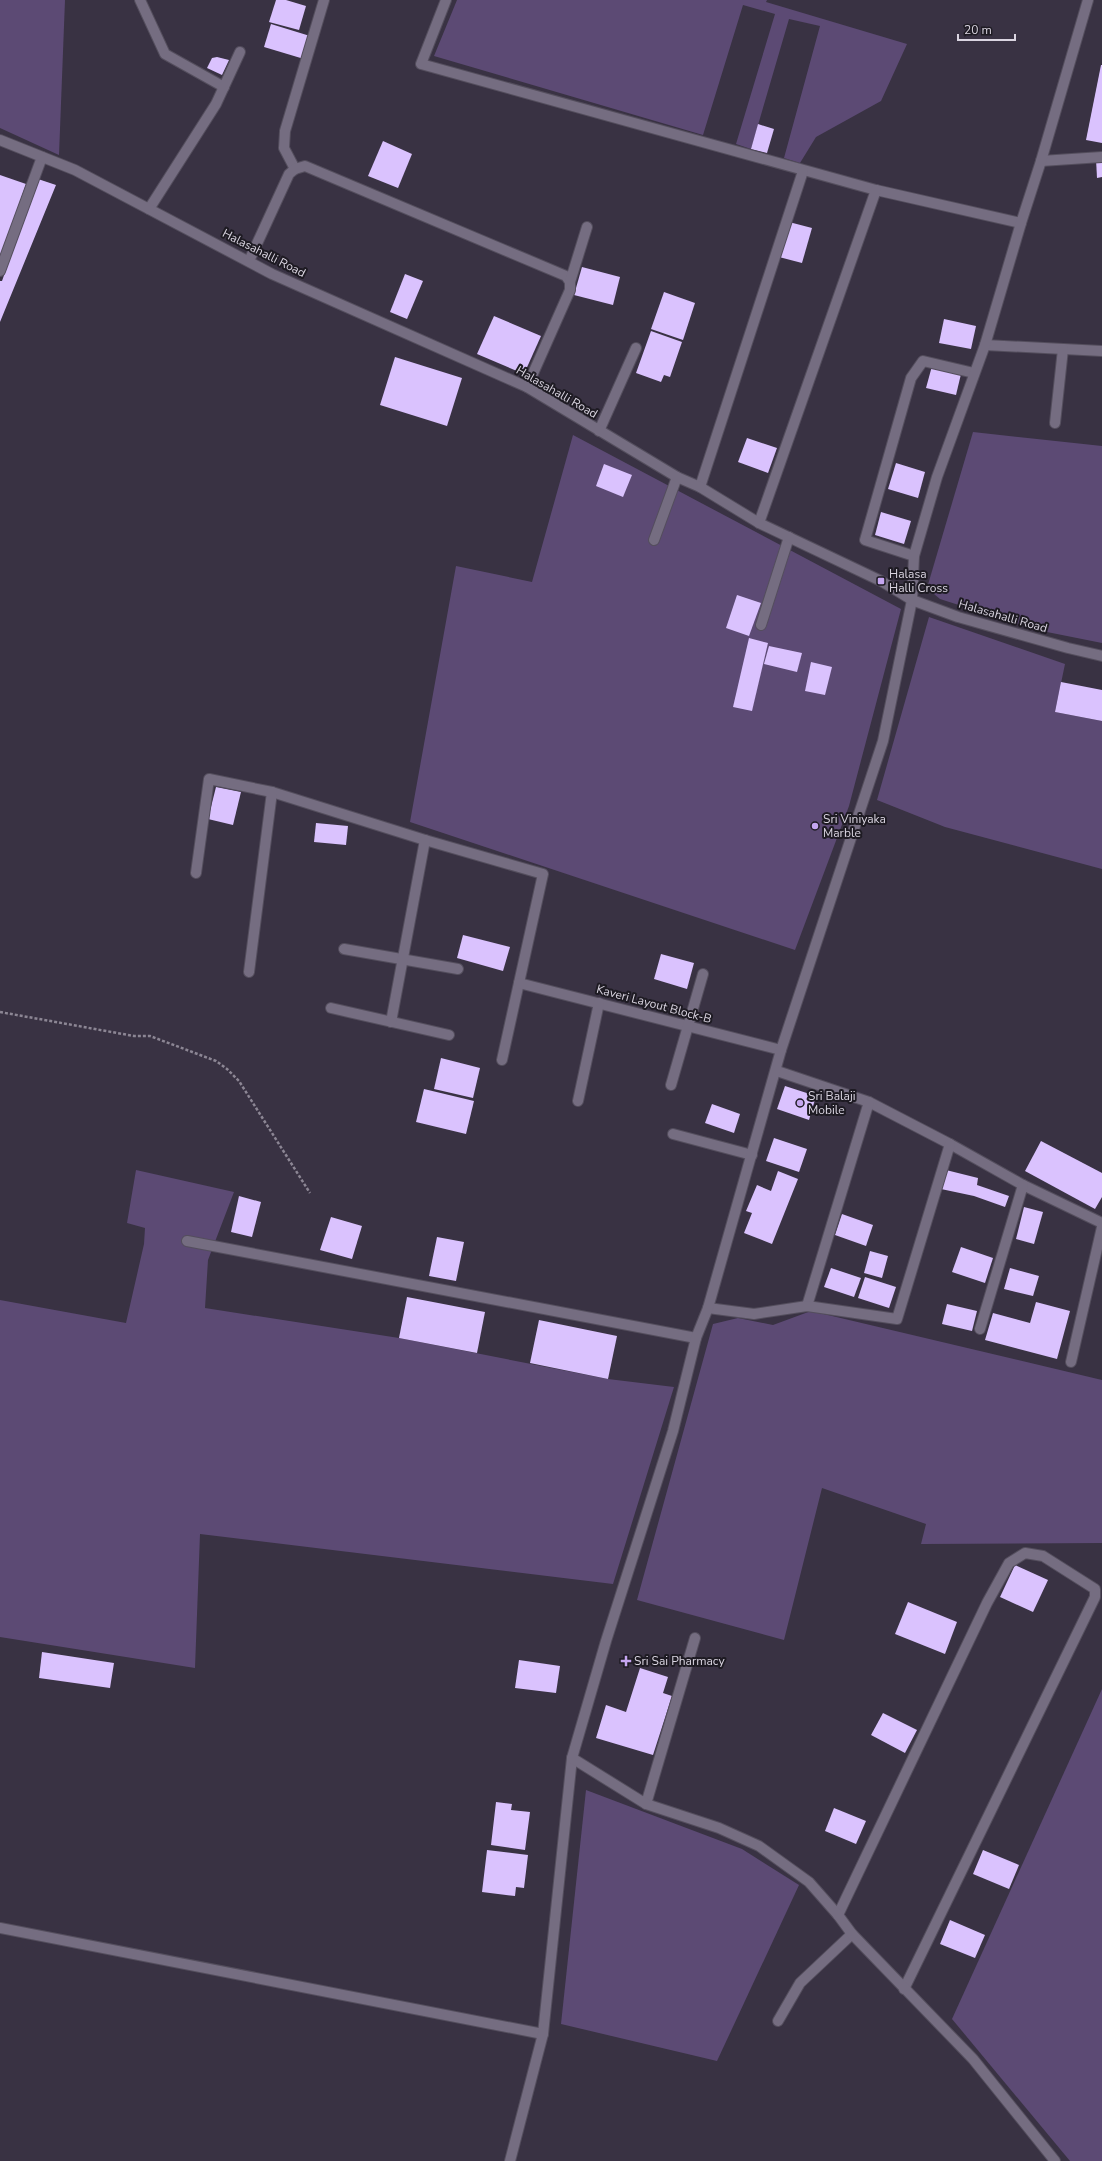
<svg xmlns="http://www.w3.org/2000/svg" width="1102" height="2161" viewBox="0 0 1102 2161" font-family="'Nunito Sans',sans-serif">
<style>
.green{fill:#5c4a74}
.building{fill:#dac2fe}
.lines{fill:none;stroke-linecap:round;stroke-linejoin:round}
.service-casing{stroke:#544e5d;stroke-width:12}
.minor-casing{stroke:#544e5d;stroke-width:12}
.tertiary-casing{stroke:#544e5d;stroke-width:12}
.secondary-casing{stroke:#544e5d;stroke-width:12}
.path{stroke:#8c8694;stroke-width:2.5;stroke-dasharray:3 2;stroke-linecap:butt}
.service{stroke:#756d81;stroke-width:10}
.minor{stroke:#756d81;stroke-width:10}
.tertiary{stroke:#756d81;stroke-width:10}
.secondary{stroke:#756d81;stroke-width:10}
.poi-dot{fill:#c5a6f0;stroke:#1e1b23;stroke-width:1.5}
.labels{text-anchor:middle;stroke-width:4;stroke-linejoin:round;paint-order:stroke}
.street-label{font-size:12px;fill:#dad5e1;stroke:#1e1b23}
.poi-label{font-size:12px;fill:#dad5e1;stroke:#1e1b23;text-anchor:start}
</style>
<rect width="100%" height="100%" fill="#393243"/>
<g class="green">
<polygon points="0,0 65,0 59,155 0,128"/>
<polygon points="457,0 767,0 766,2 907,44 881,101 816,137 800,163 784,158 820,26 789,19 751,149 736,144 775,14 743,5 703,135 434,56"/>
<polygon points="973,432 1102,446 1102,643 1037,630 940,599 927,588"/>
<polygon points="573,435 901,609 849,806 795,950 410,822 456,566 532,582"/>
<polygon points="929,617 1065,664 1055,712 1102,721 1102,869 945,827 877,800"/>
<polygon points="136,1170 234,1192 208,1260 205,1308 399,1338 608,1379 674,1387 613,1584 200,1534 195,1668 0,1637 0,1300 126,1323 144,1244 145,1228 127,1223"/>
<polygon points="811,1311 1102,1380 1102,1543 921,1544 926,1524 822,1488 784,1640 637,1600 713,1324 738,1318 773,1325"/>
<polygon points="1102,1689 1102,2161 1070,2161 952,2019"/>
<polygon points="586,1790 742,1849 799,1885 717,2061 561,2024"/>
</g>
<g class="building">
<polygon points="276,0 286,0 306,6 299,30 269,22"/>
<polygon points="271,24 310,36 304,59 264,47"/>
<polygon points="217,57 229,60 222,75 207,68 212,58"/>
<polygon points="1101,65 1102,65 1102,143 1086,140"/>
<polygon points="758,124 774,129 767,153 751,149"/>
<polygon points="383,141 412,154 398,188 368,176"/>
<polygon points="1096,159 1102,159 1102,177 1097,178"/>
<polygon points="0,175 26,184 0,260"/>
<polygon points="38,179 56,185 0,322 0,281 2,281"/>
<polygon points="789,222 812,228 802,263 779,257"/>
<polygon points="582,267 620,277 613,305 574,295"/>
<polygon points="405,274 423,281 407,319 390,312"/>
<polygon points="664,292 695,303 683,340 651,329"/>
<polygon points="494,316 541,336 524,374 477,354"/>
<polygon points="944,319 976,326 971,349 939,343"/>
<polygon points="651,331 682,342 670,377 664,375 661,382 636,373"/>
<polygon points="395,357 462,378 447,426 380,405"/>
<polygon points="932,366 961,374 956,395 926,388"/>
<polygon points="747,438 777,448 768,473 738,462"/>
<polygon points="896,463 925,472 918,498 888,489"/>
<polygon points="604,464 632,475 623,497 596,486"/>
<polygon points="881,512 911,521 904,544 875,535"/>
<polygon points="737,595 761,603 749,636 726,628"/>
<polygon points="749,638 768,643 752,711 733,707"/>
<polygon points="769,646 802,653 797,672 764,664"/>
<polygon points="811,662 832,667 825,695 805,691"/>
<polygon points="1061,682 1102,690 1102,721 1055,712"/>
<polygon points="216,787 241,792 233,825 208,819"/>
<polygon points="316,823 348,826 346,845 314,842"/>
<polygon points="463,935 510,947 503,971 457,958"/>
<polygon points="661,954 694,963 687,989 654,979"/>
<polygon points="441,1058 480,1068 473,1098 434,1089"/>
<polygon points="785,1086 816,1096 809,1120 777,1109"/>
<polygon points="424,1089 474,1101 466,1134 416,1122"/>
<polygon points="712,1104 740,1114 734,1133 705,1123"/>
<polygon points="774,1138 807,1149 799,1172 766,1161"/>
<polygon points="1041,1141 1102,1173 1102,1197 1095,1209 1025,1171"/>
<polygon points="946,1170 978,1178 977,1185 1009,1196 1005,1207 974,1196 941,1189"/>
<polygon points="778,1171 798,1179 772,1244 744,1233 752,1213 746,1211 757,1185 771,1191"/>
<polygon points="239,1196 261,1202 252,1237 231,1232"/>
<polygon points="1024,1207 1043,1212 1034,1244 1016,1239"/>
<polygon points="842,1214 873,1225 866,1246 835,1235"/>
<polygon points="331,1217 362,1226 352,1259 320,1250"/>
<polygon points="437,1237 464,1242 456,1281 429,1276"/>
<polygon points="961,1247 993,1258 985,1283 952,1272"/>
<polygon points="870,1251 888,1256 882,1278 864,1273"/>
<polygon points="831,1268 861,1278 854,1297 824,1287"/>
<polygon points="1010,1268 1039,1276 1033,1296 1004,1289"/>
<polygon points="865,1277 896,1287 889,1308 858,1298"/>
<polygon points="407,1297 485,1312 477,1353 399,1338"/>
<polygon points="1036,1302 1070,1311 1057,1359 985,1340 993,1313 1030,1323"/>
<polygon points="947,1304 977,1311 972,1331 942,1324"/>
<polygon points="539,1320 617,1336 608,1379 530,1363"/>
<polygon points="1015,1565 1048,1580 1033,1612 1000,1597"/>
<polygon points="908,1602 957,1622 945,1654 895,1634"/>
<polygon points="42,1652 114,1663 110,1688 39,1678"/>
<polygon points="519,1660 560,1666 556,1693 515,1688"/>
<polygon points="640,1668 668,1677 663,1693 672,1696 653,1755 596,1738 606,1705 626,1712"/>
<polygon points="883,1713 917,1730 905,1753 871,1735"/>
<polygon points="496,1802 512,1804 511,1810 530,1812 525,1850 491,1845"/>
<polygon points="834,1808 866,1821 856,1844 825,1831"/>
<polygon points="487,1850 528,1855 524,1888 516,1887 515,1896 482,1892"/>
<polygon points="983,1850 1019,1865 1009,1889 973,1874"/>
<polygon points="950,1920 985,1935 975,1958 940,1944"/>
</g>
<g class="lines">
<g class="service-casing">
<g id="service">
<polyline points="1041,161 1102,157"/>
<polyline points="0,271 42,157"/>
<polyline points="673,1134 752,1155"/>
<polyline points="646,1804 695,1638"/>
<polyline points="778,2021 800,1983 852,1934"/>
</g>
</g>
<g class="minor-casing">
<g id="minor">
<polyline points="140,0 165,54 224,87"/>
<polyline points="446,0 421,64 876,190 1021,223"/>
<polyline points="295,169 284,148 285,131 324,0"/>
<polyline points="149,209 216,104 240,52"/>
<polyline points="249,261 289,174 295,169 305,166 566,276 570,282"/>
<polyline points="985,345 1102,351"/>
<polyline points="527,387 570,290 570,282 587,227"/>
<polyline points="1055,423 1063,349"/>
<polyline points="599,431 636,348"/>
<polyline points="700,487 803,171"/>
<polyline points="759,523 876,190"/>
<polyline points="654,540 677,477"/>
<polyline points="914,556 865,540 911,378 923,361 974,373"/>
<polyline points="912,600 914,556 937,477 985,345 1021,223 1041,161 1088,0"/>
<polyline points="761,625 789,537"/>
<polyline points="196,873 209,779 272,792 425,840 543,874 502,1060"/>
<polyline points="344,949 458,969"/>
<polyline points="249,972 272,792"/>
<polyline points="519,983 781,1050"/>
<polyline points="331,1008 449,1035"/>
<polyline points="391,1022 425,840"/>
<polyline points="777,1071 869,1102 950,1144 1023,1185 1102,1223"/>
<polyline points="671,1085 703,974"/>
<polyline points="578,1101 599,1003"/>
<polyline points="187,1241 696,1338"/>
<polyline points="807,1306 869,1102"/>
<polyline points="708,1308 754,1314 807,1306 897,1319 950,1144"/>
<polyline points="980,1329 1023,1185"/>
<polyline points="1071,1362 1102,1227"/>
<polyline points="838,1915 987,1603 1009,1563 1025,1553 1043,1556 1095,1589 1095,1597 904,1989"/>
<polyline points="0,1928 543,2034"/>
<polyline points="510,2161 543,2034 572,1758"/>
</g>
</g>
<g class="tertiary-casing">
<polyline id="tertiary" points="912,600 883,741 781,1050 708,1308 696,1338 673,1431 606,1641 572,1758 646,1804 719,1828 759,1846 809,1882 838,1915 852,1934 973,2059 1055,2161"/>
</g>
<g class="secondary-casing">
<polyline id="secondary" points="0,140 75,170 272,274 527,387 677,477 700,487 759,523 881,581 912,600 958,617 1068,648 1102,656"/>
</g>
<polyline class="path" points="0,1012 134,1036 150,1036 216,1061 227,1069 239,1081 310,1193"/>
<use href="#service" class="service"/>
<use href="#minor" class="minor"/>
<use href="#tertiary" class="tertiary"/>
<use href="#secondary" class="secondary"/>
</g>
<g class="poi-dot">
<rect x="877" y="577" width="8" height="8" rx="2"/>
<circle cx="815" cy="826" r="4"/>
<circle cx="800" cy="1103" r="4"/>
<path d="M624 1655h4v4h4v4h-4v4h-4v-4h-4v-4h4z"/>
</g>
<g class="labels">
<g class="street-label">
<text transform="translate(264 253) rotate(27)" y="4">Halasahalli Road</text>
<text transform="translate(557 392) rotate(30)" y="4">Halasahalli Road</text>
<text transform="translate(1003 616) rotate(16)" y="4">Halasahalli Road</text>
<text transform="translate(654 1004) rotate(15)" y="4">Kaveri Layout Block-B</text>
</g>
<g class="poi-label">
<text x="889" y="578">Halasa<tspan x="889" dy="14">Halli Cross</tspan></text>
<text x="823" y="823">Sri Viniyaka<tspan x="823" dy="14">Marble</tspan></text>
<text x="808" y="1100">Sri Balaji<tspan x="808" dy="14">Mobile</tspan></text>
<text x="634" y="1665">Sri Sai Pharmacy</text>
</g>
</g>
<path d="M958 34v6h57v-6" fill="none" stroke="#dad5e1" stroke-width="2"/>
<text x="964" y="34" font-size="12" fill="#dad5e1" stroke="#1e1b23" stroke-width="3" paint-order="stroke">20 m</text>
</svg>
